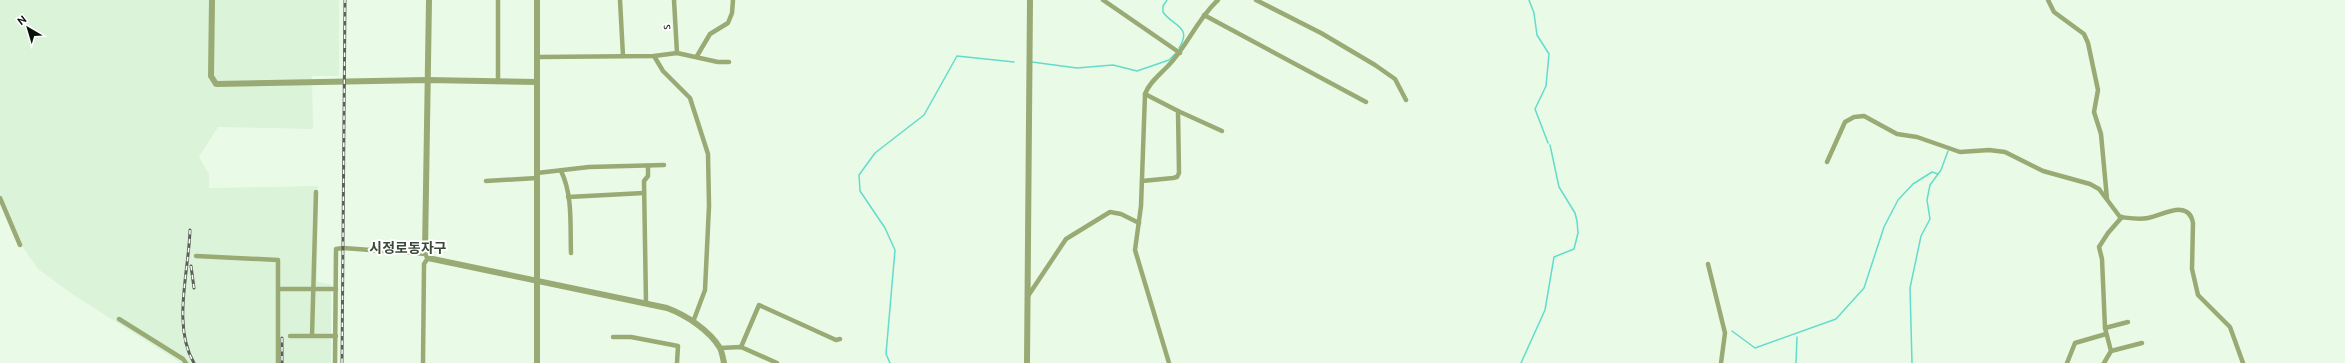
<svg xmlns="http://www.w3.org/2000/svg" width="2345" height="363" viewBox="0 0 2345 363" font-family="Ubuntu,'Noto Sans KR',sans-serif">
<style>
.built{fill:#dbf3d9}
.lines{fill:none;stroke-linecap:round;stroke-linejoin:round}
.stream{stroke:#63dbcd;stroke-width:1.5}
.minor{stroke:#9aaa74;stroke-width:4.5}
.tertiary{stroke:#9aaa74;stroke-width:6}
.rail-casing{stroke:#586257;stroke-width:3}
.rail{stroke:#fff;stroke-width:1.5;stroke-dasharray:4.5;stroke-linecap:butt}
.labels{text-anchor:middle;stroke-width:4;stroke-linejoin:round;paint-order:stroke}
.street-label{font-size:12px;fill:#0a100a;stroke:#fff}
.quarter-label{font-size:14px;font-weight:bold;fill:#394838;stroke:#fff}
</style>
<rect width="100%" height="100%" fill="#e9fbe7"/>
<polygon class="built" points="0,0 339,0 339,76 312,76 313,129 218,127 199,157 209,174 209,188 318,186 317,282 331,284 331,363 181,363 75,296 38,269 22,246 0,193"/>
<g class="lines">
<g class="stream">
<path d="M1167 0 1163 6V12C1172 26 1193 26 1179 48"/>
<polyline points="1529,0 1534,13 1537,35 1549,54 1546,86 1535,109 1548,143"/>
<polyline points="1032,62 1077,68 1113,65 1137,71 1169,60 1177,52"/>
<polyline points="1732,331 1755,348 1836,319 1864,288 1884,227 1898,200 1913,184 1932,172 1938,174"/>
<polyline points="890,363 886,354 895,250 885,228 860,191 859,175 875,153 924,115 957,56 1014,62"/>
<polyline points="1521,363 1545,310 1554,257 1574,249 1578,233 1577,221 1575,213 1559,187 1550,145"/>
<polyline points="1796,363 1797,337"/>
<polyline points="1912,363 1910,288 1921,236 1930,219 1927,200 1930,185 1941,170 1948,151"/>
</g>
<g class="minor">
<polyline points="498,0 498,82"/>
<polyline points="620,0 623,56"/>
<polyline points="674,0 677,53"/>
<polyline points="1103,0 1180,53"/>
<polyline points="1256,0 1321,33 1375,65 1395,79 1406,100"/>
<polyline points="2048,0 2054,12 2084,34 2088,43 2098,90 2094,112 2101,134 2107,199"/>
<polyline points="1204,15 1366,102"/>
<polyline points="654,56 663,71 690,98 708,154 709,206 705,290 693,322"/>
<polyline points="697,56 710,34 728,23 732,13 733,0"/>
<polyline points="538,57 654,56 677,53 718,62 729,62"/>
<polyline points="1178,111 1222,131"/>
<path d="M1827 162 1845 122 1854 117 1864 116 1897 134 1917 137 1960 152 1989 150 2005 152 2043 171 2090 184 2099 189 2120 217C2129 218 2139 220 2148 218 2161 216 2189 198 2193 223L2192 269 2198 295 2230 327 2243 363"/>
<path d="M561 171C573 195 570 226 571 253"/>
<polyline points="537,173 589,167 664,165"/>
<polyline points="486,181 537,178"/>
<polyline points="1142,181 1173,178 1177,177 1179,173 1178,111 1145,94"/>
<polyline points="568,197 644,193"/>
<polyline points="0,198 20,245"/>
<polyline points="196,256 278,260 278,363"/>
<polyline points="1708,264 1725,333 1721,363"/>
<polyline points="278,289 336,289"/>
<polyline points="1028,296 1066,239 1110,212 1121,214 1139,223"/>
<polyline points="646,303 644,181 648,176 648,166"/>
<polyline points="119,319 183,359 186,363"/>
<polyline points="2105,328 2128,322"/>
<polyline points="290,336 336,336"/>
<polyline points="312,336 316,192"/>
<polyline points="613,337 631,337 678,346 677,363"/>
<polyline points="741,347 759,305 836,340 840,339"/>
<polyline points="720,348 741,347 777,363"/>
<polyline points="2111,351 2142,343"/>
<polyline points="335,363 336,249 343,248 426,254"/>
<polyline points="423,363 424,264 428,258"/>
<path d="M1169 363 1135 250 1141 206 1145 94C1149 83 1159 75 1167 67 1187 47 1197 19 1218 0"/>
<polyline points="2067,363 2075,343 2106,334"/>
<polyline points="2104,363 2111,351 2105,328 2102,259 2099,247 2108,233 2122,217"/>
</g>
<g class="tertiary">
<polyline points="212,0 211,76 216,84 427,80 537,82"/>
<path d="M429 0 425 251 428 258 667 308C686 315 709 330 720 348 722 352 723 358 724 363"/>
<polyline points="537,363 537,0"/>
<polyline points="1027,363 1030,0"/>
</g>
<g class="rail-casing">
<g id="rail">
<path d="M190 230C189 271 172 326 194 363"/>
<polyline points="191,266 194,288"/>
<polyline points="282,338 282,363"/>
<polyline points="342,363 345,0"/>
</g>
</g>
<use href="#rail" class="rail"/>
</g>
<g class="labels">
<g class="street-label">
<text transform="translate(666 27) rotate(-93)" y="4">s</text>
</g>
<g class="quarter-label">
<text x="408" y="253">시정로동자구</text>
</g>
</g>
<g transform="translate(28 28) rotate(322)" stroke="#ffffff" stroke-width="3" paint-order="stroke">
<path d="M0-3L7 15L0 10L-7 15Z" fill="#0a100a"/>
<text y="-6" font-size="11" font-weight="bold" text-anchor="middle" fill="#0a100a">N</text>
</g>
</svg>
